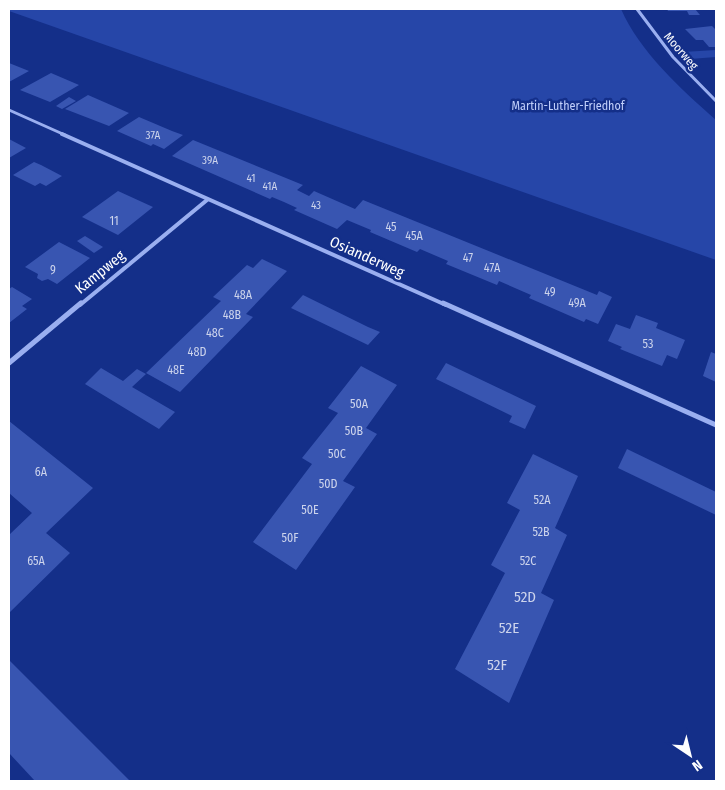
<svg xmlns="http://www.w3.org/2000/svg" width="725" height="790" viewBox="0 0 725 790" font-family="'Fira Sans Condensed',sans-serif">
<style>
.green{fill:#2646a8}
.building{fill:#3855b1}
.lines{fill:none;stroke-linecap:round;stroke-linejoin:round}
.street-far2{stroke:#9aaff0;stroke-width:3}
.street-far1{stroke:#9aaff0;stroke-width:4}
.street{stroke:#9aaff0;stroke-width:5}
.labels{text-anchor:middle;stroke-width:5;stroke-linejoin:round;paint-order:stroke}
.far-number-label{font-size:11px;fill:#cdd4ec}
.far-street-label{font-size:12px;fill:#fff;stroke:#142f89}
.far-park-label{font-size:12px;fill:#c1cffb;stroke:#142f89}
.number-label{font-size:12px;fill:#cdd4ec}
.street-label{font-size:15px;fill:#fff;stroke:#142f89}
.near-number-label{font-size:15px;fill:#cdd4ec}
</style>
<rect width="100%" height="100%" fill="#142f89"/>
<g class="green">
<path d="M9 9H621C639 51 682 90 716 120V260L9 11Z"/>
<polygon points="716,50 716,57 690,59 683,52"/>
</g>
<g class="building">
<polygon points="667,9 695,9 700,15 689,15 687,11 668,11"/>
<polygon points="712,26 716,30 716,47 709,47 703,40 696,40 685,29"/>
<polygon points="9,63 29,71 9,82"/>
<polygon points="51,73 79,85 50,102 20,90"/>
<polygon points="88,95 120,109 129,113 109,126 65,109"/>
<polygon points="69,97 76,101 62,109 56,106"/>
<polygon points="139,117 172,131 183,135 164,149 153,144 151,146 117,131"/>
<polygon points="9,139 26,148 9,158"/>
<polygon points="193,140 303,185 297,190 309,196 314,191 355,209 363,200 597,295 599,291 612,297 598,324 586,319 584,322 529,298 531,295 499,281 497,285 446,264 448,261 420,249 417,252 370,232 371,230 347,220 337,229 294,210 297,208 284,202 272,197 270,199 172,156"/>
<polygon points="34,162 41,165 62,176 46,186 40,183 35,186 13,175"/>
<polygon points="118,191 153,207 118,235 82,217"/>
<polygon points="85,236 103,247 94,253 77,241"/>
<polygon points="59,242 90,258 57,284 48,279 42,281 37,278 38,274 25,267"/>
<polygon points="262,259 287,271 246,314 253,317 180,392 146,373 221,301 213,297 247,265 253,268"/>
<polygon points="12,287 32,299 22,306 27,309 9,323 9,289"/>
<polygon points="303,295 368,327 380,332 368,345 291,308"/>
<polygon points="636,315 658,323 656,328 685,340 677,359 667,355 662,366 620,349 622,347 608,341 616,324 630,329"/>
<polygon points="711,352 716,354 716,382 703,376"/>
<polygon points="446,363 536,406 525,429 509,422 512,416 436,379"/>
<polygon points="361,366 397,385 366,428 377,434 343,481 355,487 296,570 253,542 312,464 302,458 338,413 328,408"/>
<polygon points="101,368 123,381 137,369 146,374 132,387 175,412 159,429 85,384"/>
<polygon points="9,421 93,488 46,533 70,553 9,613 9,535 32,513 9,493"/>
<polygon points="627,449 716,492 716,515 618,468"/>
<polygon points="533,454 578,476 555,528 567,535 541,593 554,600 509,703 455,669 505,573 491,565 520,510 507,503"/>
<polygon points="9,660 130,781 35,781 9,753"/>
</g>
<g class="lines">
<g class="street-far2">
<polyline points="637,9 673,57 716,101"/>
<polyline points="9,110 65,135"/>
</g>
<g class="street-far1">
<polyline points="62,134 446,305"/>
<polyline points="80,305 207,200"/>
</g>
<g class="street">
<polyline points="443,303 716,425"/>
<polyline points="9,363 81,303"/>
</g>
</g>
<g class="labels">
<g class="far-number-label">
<text x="153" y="139">37A</text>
<text x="210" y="164">39A</text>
<text x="251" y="182">41</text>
<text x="270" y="190">41A</text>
<text x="316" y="209">43</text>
</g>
<g class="far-street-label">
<text transform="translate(681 51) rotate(49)" y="4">Moorweg</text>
</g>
<g class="far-park-label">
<text x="568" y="110">Martin-Luther-Friedhof</text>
</g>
<g class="number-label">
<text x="114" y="225">11</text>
<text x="391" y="231">45</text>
<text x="414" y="240">45A</text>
<text x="468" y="262">47</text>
<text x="492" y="272">47A</text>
<text x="53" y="274">9</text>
<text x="550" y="296">49</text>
<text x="243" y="299">48A</text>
<text x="577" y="307">49A</text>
<text x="232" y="319">48B</text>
<text x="215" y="337">48C</text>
<text x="648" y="348">53</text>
<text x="197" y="356">48D</text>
<text x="176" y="374">48E</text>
<text x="359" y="408">50A</text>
<text x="354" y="435">50B</text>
<text x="337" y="458">50C</text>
<text x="41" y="476">6A</text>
<text x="328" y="488">50D</text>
<text x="542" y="504">52A</text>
<text x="310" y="514">50E</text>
<text x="541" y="536">52B</text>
<text x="290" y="542">50F</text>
<text x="36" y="565">65A</text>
<text x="528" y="565">52C</text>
</g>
<g class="street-label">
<text transform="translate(367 257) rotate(24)" y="5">Osianderweg</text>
<text transform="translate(100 272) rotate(-39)" y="5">Kampweg</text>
</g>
<g class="near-number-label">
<text x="525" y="602">52D</text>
<text x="509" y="633">52E</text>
<text x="497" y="670">52F</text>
</g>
</g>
<rect width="725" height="790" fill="none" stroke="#ffffff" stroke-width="20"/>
<g transform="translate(690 755) rotate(145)" stroke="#142f89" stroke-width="4" paint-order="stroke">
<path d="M0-4L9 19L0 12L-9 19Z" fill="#ffffff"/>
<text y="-8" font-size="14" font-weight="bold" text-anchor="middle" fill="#ffffff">N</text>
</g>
</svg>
